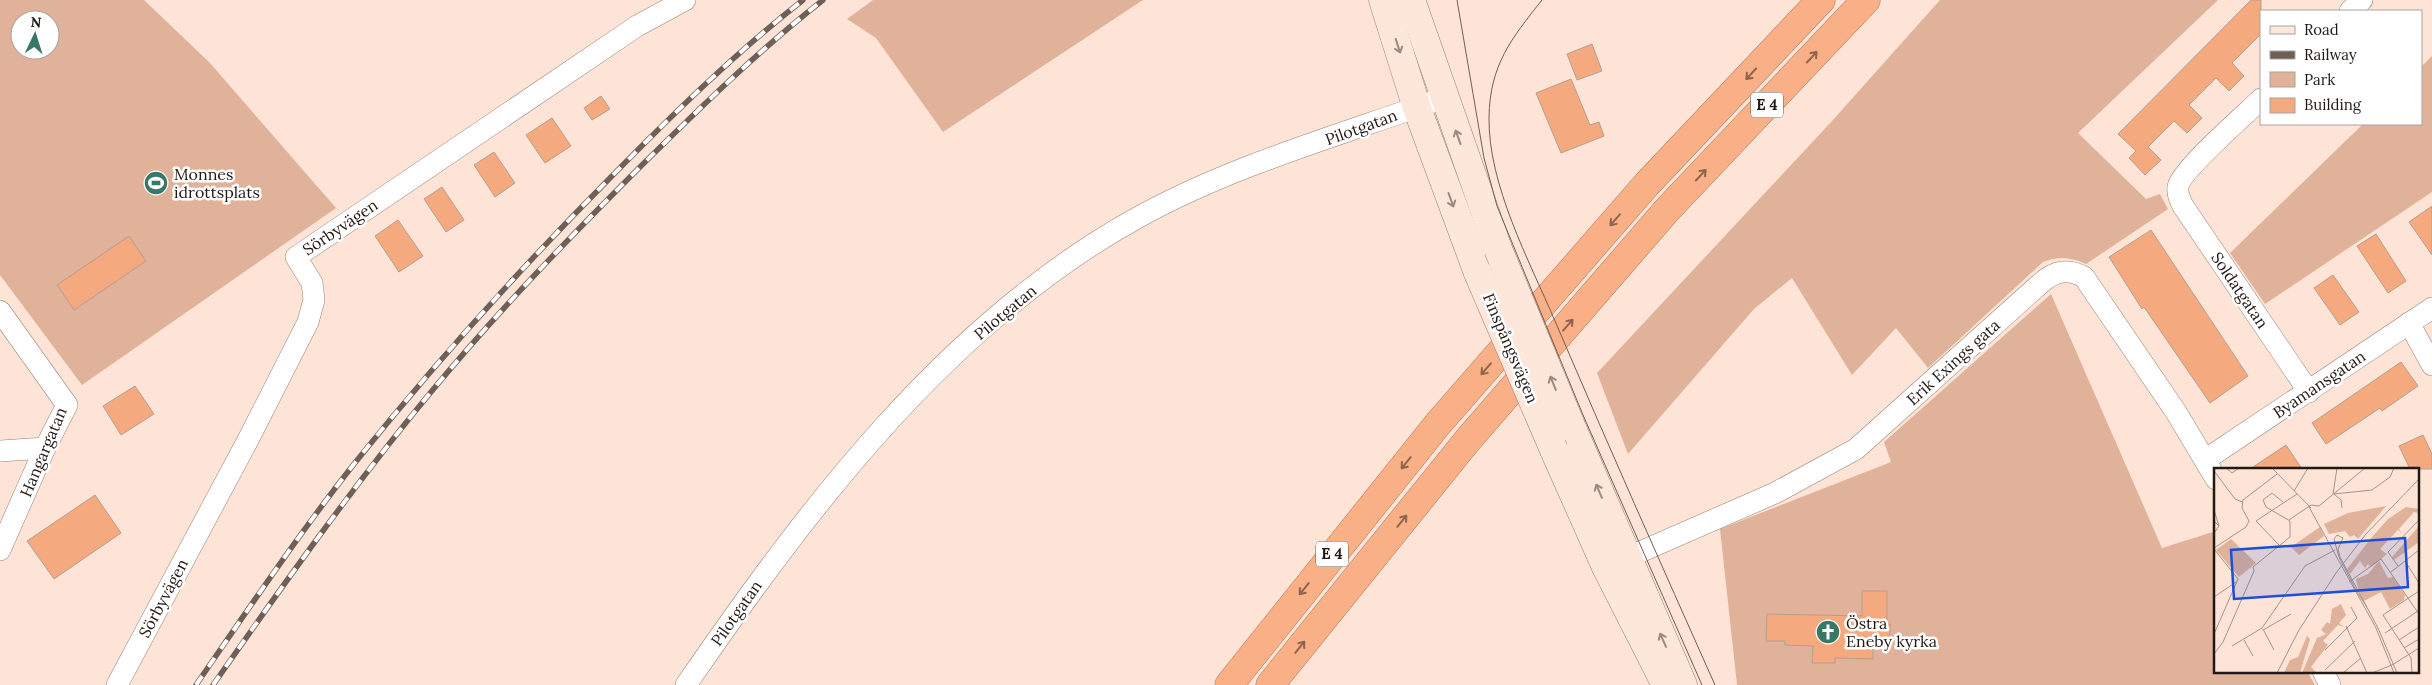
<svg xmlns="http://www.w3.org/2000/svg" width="2432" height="685" viewBox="0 0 2432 685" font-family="Lora,serif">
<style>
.green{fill:#e0b299;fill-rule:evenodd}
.building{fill:#f4a97e;stroke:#b69e91}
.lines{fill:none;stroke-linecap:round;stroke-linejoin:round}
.street-casing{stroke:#988074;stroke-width:22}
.secondary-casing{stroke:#988074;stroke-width:29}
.highway-casing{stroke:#ae7b5f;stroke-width:29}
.street{stroke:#fff;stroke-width:21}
.secondary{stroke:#fde7db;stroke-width:28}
.highway{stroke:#f9b087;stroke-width:28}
.tram{stroke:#6e5f57;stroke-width:1}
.rail-casing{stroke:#6e5f57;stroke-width:5.5}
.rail{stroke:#fff;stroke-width:4;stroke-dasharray:11;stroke-linecap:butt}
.secondary-bridge-casing{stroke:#988074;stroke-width:29;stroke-linecap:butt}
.secondary-bridge{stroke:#fde7db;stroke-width:28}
.oneway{stroke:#9a8a81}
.oneway2{stroke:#8e644e}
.labels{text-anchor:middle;stroke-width:5;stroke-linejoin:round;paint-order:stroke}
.shield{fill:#fff;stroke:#645e5a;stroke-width:1}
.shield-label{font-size:15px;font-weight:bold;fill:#221914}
.street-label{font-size:16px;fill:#221914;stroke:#fff}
.poi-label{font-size:16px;fill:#221914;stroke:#fff;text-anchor:start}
.inset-road{fill:none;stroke:#a69388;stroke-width:1}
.view{fill:#1d4ed8;fill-opacity:0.15;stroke:#1d4ed8;stroke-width:2.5}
.inset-edge{fill:none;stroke:#221914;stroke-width:2.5}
</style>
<rect width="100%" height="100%" fill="#fee4d6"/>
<g class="green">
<path d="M0 0H144L210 63 336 208 82 385 0 275ZM20 20H50V50H20Z"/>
<polygon points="873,0 1143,0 943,132 876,38 847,19"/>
<path d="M1940 0H2218L2078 133 2146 199 2160 194 2168 209 2086 264C2070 257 2059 256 2043 262L1928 368 1896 328 1852 375 1792 278 1754 309 1628 454 1597 373 1832 121Z"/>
<polygon points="2432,56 2432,192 2265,304 2230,253 2363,124 2421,124 2421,67"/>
<polygon points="2051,294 2162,548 2216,531 2216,671 2307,671 2315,685 1737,685 1720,529 1891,462 1884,442"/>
</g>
<g class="building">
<polygon points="2251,0 2261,0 2261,34 2232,63 2244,76 2229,91 2216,78 2189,105 2202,118 2187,133 2174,121 2148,147 2161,160 2145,175 2129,158 2136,151 2118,134"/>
<polygon points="1592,44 1602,71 1577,80 1567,54"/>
<polygon points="1571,79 1590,125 1599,122 1604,136 1561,153 1536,93"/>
<polygon points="601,96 610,109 592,120 584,108"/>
<polygon points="552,118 571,146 545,163 526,135"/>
<polygon points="494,152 515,183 495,197 474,165"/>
<polygon points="442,187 464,220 446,232 424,199"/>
<polygon points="2432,206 2432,255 2409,222"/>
<polygon points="398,220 423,256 399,272 375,236"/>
<polygon points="2151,230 2248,376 2210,403 2144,307 2142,309 2109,257"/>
<polygon points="2376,234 2406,281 2388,293 2357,246"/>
<polygon points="129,236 146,261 74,310 57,285"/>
<polygon points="2333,275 2359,312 2340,325 2314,288"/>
<polygon points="2401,362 2418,386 2382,411 2380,408 2326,444 2312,423"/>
<polygon points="135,386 154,414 121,435 103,406"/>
<polygon points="2423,435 2432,454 2432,469 2410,469 2399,446"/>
<polygon points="2286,445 2302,469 2250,469"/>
<polygon points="95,495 121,533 54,579 27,541"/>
<polygon points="1862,591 1887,591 1887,624 1890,624 1889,646 1873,645 1873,659 1835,658 1835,663 1812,663 1813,646 1785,645 1785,641 1766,641 1767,614 1862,616"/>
</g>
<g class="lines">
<g class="street-casing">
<g id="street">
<polyline points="2350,11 2362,0"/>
<path d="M2261 99C2246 114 2180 171 2178 187 2177 194 2180 200 2183 206L2309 392"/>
<polyline points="0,311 67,405 45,448 0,550"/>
<polyline points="2409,323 2432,365"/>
<polyline points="0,451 45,448"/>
<polyline points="2205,460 2432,308"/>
<path d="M1615 563 1775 493 1856 449 2041 283C2055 271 2067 268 2084 277L2176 412 2216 479"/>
<polyline points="2323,671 2330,685"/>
<polyline points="117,685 249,438 308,322 314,300 312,283 296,257 637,26 685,0"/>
<path d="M686 685C807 509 947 323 1137 218 1229 167 1333 137 1432 102"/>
</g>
</g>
<g class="secondary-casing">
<g id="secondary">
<polyline points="1383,0 1417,108 1478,273"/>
<polyline points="1411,0 1498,249"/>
<polyline points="1572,428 1683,685"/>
<polyline points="1554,450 1606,567 1666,685"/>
</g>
</g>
<g class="highway-casing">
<g id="highway">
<polyline points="1229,685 1437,425 1647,184 1821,0"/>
<polyline points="1270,685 1467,441 1667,210 1866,0"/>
</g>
</g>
<use href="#street" class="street"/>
<use href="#secondary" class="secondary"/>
<use href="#highway" class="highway"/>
<g class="tram">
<polyline points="1457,0 1484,158 1497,206 1583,415 1702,685"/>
<path d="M1542 0C1511 39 1490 65 1489 117 1488 185 1529 260 1555 321 1607 443 1661 564 1715 685"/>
</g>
<g class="rail-casing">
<g id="rail">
<path d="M196 685C247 611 298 535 354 464 434 364 520 269 610 178 671 116 734 54 803 0"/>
<path d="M213 685C283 585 353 486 431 392 497 312 569 238 642 165 700 108 759 50 823 0"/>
</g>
</g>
<use href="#rail" class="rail"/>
<g class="secondary-bridge-casing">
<g id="secondary-bridge">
<polyline points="1498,249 1572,428"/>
<polyline points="1478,273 1554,450"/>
</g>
</g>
<use href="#secondary-bridge" class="secondary-bridge"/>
</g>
<defs><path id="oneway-shaft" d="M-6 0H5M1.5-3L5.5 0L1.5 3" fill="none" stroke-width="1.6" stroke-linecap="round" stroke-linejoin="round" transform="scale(1.25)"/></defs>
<g class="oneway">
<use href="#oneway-shaft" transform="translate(1398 46) rotate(72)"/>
<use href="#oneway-shaft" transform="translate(1458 137) rotate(-110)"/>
<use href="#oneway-shaft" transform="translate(1451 200) rotate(70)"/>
<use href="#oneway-shaft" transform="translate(1553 383) rotate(-112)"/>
<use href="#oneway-shaft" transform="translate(1599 491) rotate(-113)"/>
<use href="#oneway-shaft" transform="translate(1663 640) rotate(-114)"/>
</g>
<g class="oneway2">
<use href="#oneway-shaft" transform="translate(1812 57) rotate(-47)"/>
<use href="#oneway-shaft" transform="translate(1751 74) rotate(133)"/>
<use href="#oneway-shaft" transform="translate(1701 175) rotate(-47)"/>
<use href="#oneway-shaft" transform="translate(1615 220) rotate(131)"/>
<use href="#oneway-shaft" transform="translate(1568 325) rotate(-49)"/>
<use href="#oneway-shaft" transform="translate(1486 369) rotate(131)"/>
<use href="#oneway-shaft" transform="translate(1406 463) rotate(129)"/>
<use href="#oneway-shaft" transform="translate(1402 521) rotate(-51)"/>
<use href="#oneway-shaft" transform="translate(1304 589) rotate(129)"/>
<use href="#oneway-shaft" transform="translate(1300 647) rotate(-51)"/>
</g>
<defs>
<g id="stadium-disc" transform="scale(1.25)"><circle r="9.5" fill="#397866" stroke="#fff"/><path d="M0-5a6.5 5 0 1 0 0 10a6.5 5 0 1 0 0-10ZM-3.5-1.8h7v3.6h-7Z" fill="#fff"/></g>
<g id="church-disc" transform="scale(1.25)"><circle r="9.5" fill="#397866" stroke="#fff"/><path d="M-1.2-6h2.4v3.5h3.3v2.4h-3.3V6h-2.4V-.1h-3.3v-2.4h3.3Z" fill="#fff"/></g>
</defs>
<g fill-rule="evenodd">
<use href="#stadium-disc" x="156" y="183"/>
<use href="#church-disc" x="1828" y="632"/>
</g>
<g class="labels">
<g class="shield">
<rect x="1751" y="92.5" width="32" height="25" rx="4"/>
<rect x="1316" y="541.5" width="32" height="25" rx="4"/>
</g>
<g class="shield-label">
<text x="1767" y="110">E 4</text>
<text x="1332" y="559">E 4</text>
</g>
<g class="street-label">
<text transform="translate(1361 127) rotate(-20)" y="6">Pilotgatan</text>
<text transform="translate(340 227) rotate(-34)" y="6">Sörbyvägen</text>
<text transform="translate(2240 290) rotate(56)" y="6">Soldatgatan</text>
<text transform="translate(1005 312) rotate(-40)" y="6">Pilotgatan</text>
<text transform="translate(1511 348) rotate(67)" y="6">Finspångsvägen</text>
<text transform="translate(1953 362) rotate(-42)" y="6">Erik Exings gata</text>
<text transform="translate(2319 384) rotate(-34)" y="6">Byamansgatan</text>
<text transform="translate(43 452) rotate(-67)" y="6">Hangargatan</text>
<text transform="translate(163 598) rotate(-62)" y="6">Sörbyvägen</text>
<text transform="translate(736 613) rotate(-55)" y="6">Pilotgatan</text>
</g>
<g class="poi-label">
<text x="174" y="180">Monnes<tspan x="174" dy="18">idrottsplats</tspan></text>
<text x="1846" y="629">Östra<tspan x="1846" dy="18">Eneby kyrka</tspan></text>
</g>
</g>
<g transform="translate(2214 468)">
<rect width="205" height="205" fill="#fee4d6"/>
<path d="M172 38 144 71 140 67 136 69 131 63 115 66 110 56 134 45ZM192 39 205 41V45L200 44 185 61 188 66 184 62 166 81 173 86 157 99 154 96 151 100 146 93 136 106 133 101 158 69 174 51ZM205 58V74L180 92 178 89ZM106 59 110 68 85 87 77 79ZM17 71 42 95 25 109 2 82ZM165 93 174 110 179 109 191 127 190 132 176 141 167 124 150 133 145 125 142 111 154 106ZM127 136 132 147 125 155 130 159 124 157 109 173 114 177 97 199 103 205H88L103 170 112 166 107 162 113 154 116 156 118 141ZM93 168 96 171 86 205H70L76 192 84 189Z" fill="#e0b299"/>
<path class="inset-road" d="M12 0 18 5 25 0M58 0 97 40M0 3 21 31 28 34M80 23 94 0M119 26 123 0M120 26 158 22 176 9 180 0M120 26 127 32 128 40M95 39 162 160 180 205M0 42 5 58M75 52 97 37 105 38 151 0M0 53 5 58 0 65M66 78 42 53 83 26M0 80 32 59 35 53 28 40 29 32 63 6M0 81 24 111 0 166M191 93 205 115M184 98 174 84 205 52M177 104 205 82M135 114 167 91 205 146M0 129 22 114M153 139 143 124 125 89 120 71 123 67 129 70 124 81 126 89 164 160 183 205M132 158 153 205M49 161 60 182M49 162 77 146M171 165 204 143M30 172 39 188M185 172 205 159M18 178 48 160 91 98 121 82M190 180 205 171M111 182 143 150 137 139M0 186 9 174 40 103 39 99 76 69V53L52 39 49 32 58 25 69 34M178 197 205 180M111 202 141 173M63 205 85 162 122 105 152 66 205 11M129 205 147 190M158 205 178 197M198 205 197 190 169 147 205 123"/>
<path class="view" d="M191 70 194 119 20 131 17 82Z"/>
<rect width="205" height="205" class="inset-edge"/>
</g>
<rect x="2260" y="10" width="162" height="115" fill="#ffffff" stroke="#a7a3a1"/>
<rect x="2270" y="26" width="25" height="8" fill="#fde7db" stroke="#a7a3a1"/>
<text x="2304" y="35" font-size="15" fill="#221914">Road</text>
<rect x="2270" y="51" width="25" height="8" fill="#6e5f57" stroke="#a7a3a1"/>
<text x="2304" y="60" font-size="15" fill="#221914">Railway</text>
<rect x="2270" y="72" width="25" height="15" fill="#e0b299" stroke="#a7a3a1"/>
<text x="2304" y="85" font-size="15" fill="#221914">Park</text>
<rect x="2270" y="98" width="25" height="15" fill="#f4a97e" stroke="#a7a3a1"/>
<text x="2304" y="110" font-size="15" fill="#221914">Building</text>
<g transform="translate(35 35) rotate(4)"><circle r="24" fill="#ffffff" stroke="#a7a3a1"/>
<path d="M0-4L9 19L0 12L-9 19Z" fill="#397866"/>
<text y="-8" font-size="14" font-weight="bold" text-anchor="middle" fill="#221914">N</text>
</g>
</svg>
